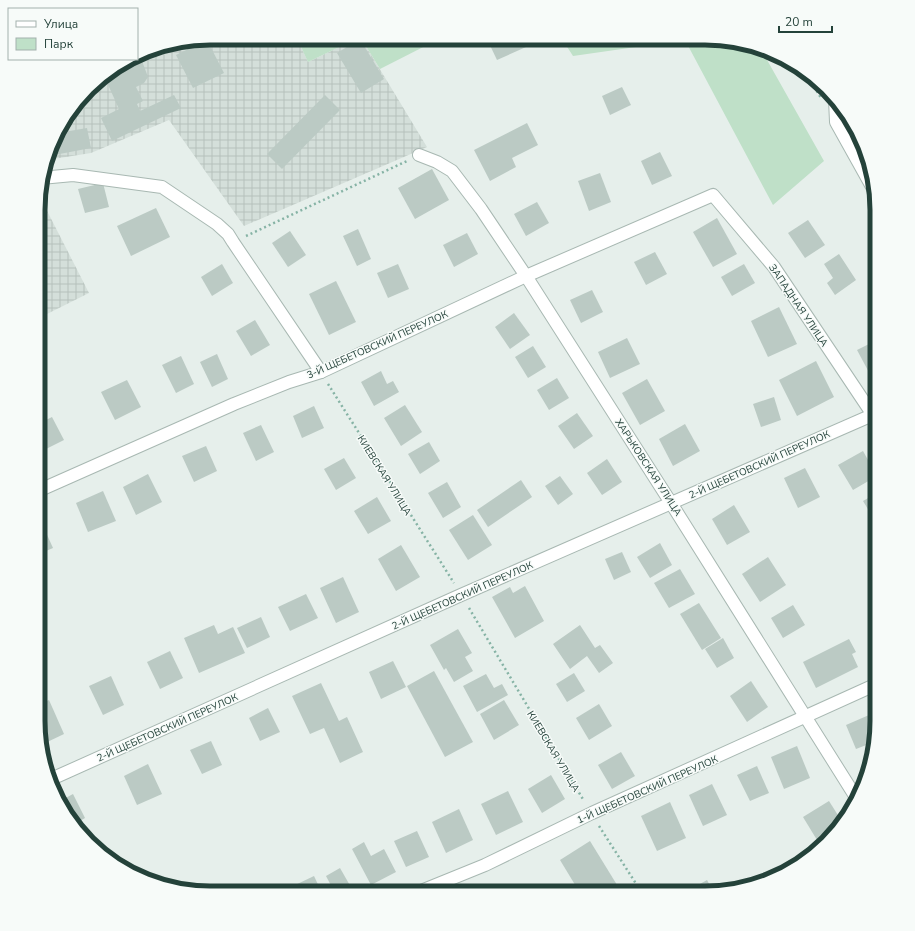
<svg xmlns="http://www.w3.org/2000/svg" width="915" height="931" viewBox="0 0 915 931" font-family="'Nunito Sans',sans-serif">
<style>
.industrial{fill:url(#industrial-grid)}
.green{fill:#bfe0c8}
.building{fill:#bbcac4}
.lines{fill:none;stroke-linecap:round;stroke-linejoin:round}
.minor-casing{stroke:#a8b8b2;stroke-width:14}
.path{stroke:#86b3a5;stroke-width:2.5;stroke-dasharray:2 3;stroke-linecap:butt}
.minor{stroke:#fff;stroke-width:12}
.labels{text-anchor:middle;stroke-width:3;stroke-linejoin:round;paint-order:stroke}
.street-label{font-size:10px;fill:#24423a;stroke:#f7fbf9}
.rim{fill:none;stroke:#24423a;stroke-width:5}
</style>
<defs>
<pattern id="industrial-grid" width="8" height="8" patternUnits="userSpaceOnUse"><rect width="8" height="8" fill="#d4dfda"/><path d="M0 4h8M4 0v8" fill="none" stroke="#b6c1bc"/></pattern>
</defs>
<rect width="100%" height="100%" fill="#e6efeb"/>
<g class="industrial">
<polygon points="210,38 297,38 308,62 358,38 361,38 427,147 244,226 169,120 91,153 47,160 61,124 97,81 134,59 137,59 137,57 154,47"/>
<polygon points="41,199 89,293 41,317"/>
</g>
<g class="green">
<polygon points="297,38 358,38 308,62"/>
<polygon points="361,38 439,39 380,69"/>
<polygon points="562,39 727,39 762,51 824,161 773,205 685,40 573,56"/>
</g>
<g class="building">
<polygon points="360,39 384,79 361,93 337,53"/>
<polygon points="487,39 522,39 526,47 497,60"/>
<polygon points="207,40 224,73 193,88 176,55"/>
<polygon points="142,61 148,77 144,83 136,87 143,101 137,104 140,111 174,95 181,108 112,141 101,118 119,109 105,78"/>
<polygon points="622,87 631,105 610,115 602,96"/>
<polygon points="325,95 340,110 282,169 267,154"/>
<polygon points="527,123 538,145 512,158 516,167 490,181 474,150"/>
<polygon points="87,128 91,148 49,156 58,133"/>
<polygon points="660,152 672,176 652,185 641,161"/>
<polygon points="432,169 449,200 415,219 398,188"/>
<polygon points="600,173 611,202 589,211 578,181"/>
<polygon points="103,183 109,207 85,213 78,189"/>
<polygon points="537,202 549,223 526,236 514,214"/>
<polygon points="156,208 170,237 131,256 117,226"/>
<polygon points="717,218 737,254 713,267 693,232"/>
<polygon points="808,220 825,245 805,258 788,233"/>
<polygon points="358,229 371,259 357,266 343,236"/>
<polygon points="290,231 306,255 288,267 272,243"/>
<polygon points="467,233 478,254 454,267 443,245"/>
<polygon points="655,252 667,274 646,285 634,262"/>
<polygon points="839,254 856,280 835,295 827,283 833,278 824,264"/>
<polygon points="222,264 233,283 212,296 201,277"/>
<polygon points="398,264 409,289 388,298 377,273"/>
<polygon points="744,264 755,283 732,296 721,277"/>
<polygon points="336,281 356,322 329,335 309,294"/>
<polygon points="592,290 603,312 581,323 570,300"/>
<polygon points="779,307 797,344 768,357 751,321"/>
<polygon points="514,313 530,335 510,349 495,327"/>
<polygon points="255,320 270,345 251,356 236,331"/>
<polygon points="627,338 640,364 610,378 598,352"/>
<polygon points="877,340 877,376 872,378 857,350"/>
<polygon points="533,346 546,367 528,378 515,357"/>
<polygon points="217,354 228,379 212,387 200,362"/>
<polygon points="181,356 194,384 176,393 162,365"/>
<polygon points="816,361 834,397 797,416 779,380"/>
<polygon points="381,371 387,384 393,381 399,392 374,406 361,382"/>
<polygon points="557,378 569,398 549,410 537,390"/>
<polygon points="647,379 665,411 640,425 622,393"/>
<polygon points="127,380 141,407 115,420 101,392"/>
<polygon points="774,397 781,420 761,427 753,404"/>
<polygon points="405,405 422,432 401,446 384,418"/>
<polygon points="314,406 324,428 302,438 293,416"/>
<polygon points="577,413 593,436 574,449 558,426"/>
<polygon points="52,417 64,440 40,452 40,423"/>
<polygon points="685,424 700,451 673,466 659,439"/>
<polygon points="261,425 274,452 256,461 243,433"/>
<polygon points="429,442 440,461 420,474 408,454"/>
<polygon points="206,446 217,471 194,482 182,456"/>
<polygon points="863,451 877,476 853,490 838,465"/>
<polygon points="344,458 356,478 336,490 324,469"/>
<polygon points="607,459 622,482 602,495 587,473"/>
<polygon points="805,468 820,497 798,508 784,478"/>
<polygon points="148,474 162,502 136,515 123,487"/>
<polygon points="560,476 573,494 558,505 545,486"/>
<polygon points="521,480 532,497 488,527 477,510"/>
<polygon points="447,482 461,507 443,518 428,493"/>
<polygon points="103,491 116,521 88,532 76,503"/>
<polygon points="877,493 877,524 863,501"/>
<polygon points="377,497 391,521 368,534 354,511"/>
<polygon points="734,505 750,532 727,545 712,519"/>
<polygon points="473,515 492,545 468,560 449,530"/>
<polygon points="39,517 53,548 39,554"/>
<polygon points="660,543 672,565 650,578 637,557"/>
<polygon points="401,545 420,577 396,591 378,559"/>
<polygon points="622,552 631,572 614,580 605,559"/>
<polygon points="768,557 786,585 760,602 742,574"/>
<polygon points="680,569 695,594 669,608 654,583"/>
<polygon points="343,577 359,612 336,623 320,588"/>
<polygon points="525,586 544,621 515,638 492,597 510,587 513,593"/>
<polygon points="306,594 318,618 290,631 278,607"/>
<polygon points="699,603 721,638 702,650 680,614"/>
<polygon points="793,605 805,625 783,638 771,618"/>
<polygon points="261,617 270,637 247,648 237,628"/>
<polygon points="214,625 218,634 233,627 245,653 199,673 184,638"/>
<polygon points="580,625 595,648 600,645 613,663 599,673 587,656 570,669 553,644"/>
<polygon points="458,629 472,653 465,657 473,671 454,682 446,668 444,670 430,645"/>
<polygon points="723,638 734,658 717,668 705,649"/>
<polygon points="849,639 856,652 852,654 858,667 816,688 803,662"/>
<polygon points="170,651 183,678 160,689 147,662"/>
<polygon points="393,661 406,687 381,699 369,672"/>
<polygon points="434,671 473,742 445,757 407,686"/>
<polygon points="574,673 585,691 567,702 556,684"/>
<polygon points="486,674 494,688 502,684 508,695 477,712 463,686"/>
<polygon points="111,676 124,705 103,715 89,686"/>
<polygon points="751,681 768,707 747,722 730,696"/>
<polygon points="321,683 339,721 347,717 363,752 340,763 324,728 310,734 292,696"/>
<polygon points="49,700 64,734 41,745 38,732 38,705"/>
<polygon points="504,700 519,725 494,740 480,714"/>
<polygon points="599,704 612,726 589,740 576,718"/>
<polygon points="268,708 280,732 260,741 249,718"/>
<polygon points="876,712 877,732 874,742 856,749 846,725"/>
<polygon points="211,741 222,765 202,774 190,750"/>
<polygon points="797,746 810,778 784,789 771,757"/>
<polygon points="621,752 635,776 612,789 598,765"/>
<polygon points="148,764 162,794 137,805 124,776"/>
<polygon points="757,766 769,793 750,801 737,775"/>
<polygon points="551,775 565,799 542,813 528,789"/>
<polygon points="712,784 727,815 703,826 689,795"/>
<polygon points="508,791 523,822 496,835 481,804"/>
<polygon points="73,794 85,818 73,825 60,801"/>
<polygon points="829,801 841,820 832,830 817,840 803,817"/>
<polygon points="670,802 686,838 657,851 641,816"/>
<polygon points="459,809 473,840 446,853 432,822"/>
<polygon points="417,831 429,857 406,867 394,841"/>
<polygon points="590,841 622,893 580,893 560,860"/>
<polygon points="364,842 371,856 384,849 396,872 371,885 352,849"/>
<polygon points="340,868 352,889 347,893 335,893 326,876"/>
<polygon points="314,876 322,893 294,893 291,887"/>
<polygon points="707,880 714,893 684,893"/>
</g>
<g class="lines">
<g class="minor-casing">
<g id="minor">
<polyline points="835,99 836,122 875,192"/>
<polyline points="419,155 437,162 452,171 481,209 526,276 671,503 857,799"/>
<polyline points="41,178 73,175 162,187 217,224 228,234 233,242 321,372"/>
<polyline points="40,490 234,404 289,382 321,372 526,276 713,195 774,267 877,421"/>
<polyline points="49,780 461,595 877,413"/>
<polyline points="416,893 485,865 592,813 877,684"/>
</g>
</g>
<g class="path">
<polyline points="806,74 821,98"/>
<polyline points="246,236 407,161"/>
<polyline points="328,384 454,583"/>
<polyline points="469,608 584,801"/>
<polyline points="599,826 642,893"/>
</g>
<use href="#minor" class="minor"/>
</g>
<g class="labels">
<g class="street-label">
<text transform="translate(799 305) rotate(56)" y="4">ЗАПАДНАЯ УЛИЦА</text>
<text transform="translate(377 344) rotate(-24)" y="4">3-Й ЩЕБЕТОВСКИЙ ПЕРЕУЛОК</text>
<text transform="translate(759 464) rotate(-24)" y="4">2-Й ЩЕБЕТОВСКИЙ ПЕРЕУЛОК</text>
<text transform="translate(649 467) rotate(57)" y="4">ХАРЬКОВСКАЯ УЛИЦА</text>
<text transform="translate(385 475) rotate(58)" y="4">КИЕВСКАЯ УЛИЦА</text>
<text transform="translate(462 595) rotate(-24)" y="4">2-Й ЩЕБЕТОВСКИЙ ПЕРЕУЛОК</text>
<text transform="translate(167 727) rotate(-24)" y="4">2-Й ЩЕБЕТОВСКИЙ ПЕРЕУЛОК</text>
<text transform="translate(554 751) rotate(59)" y="4">КИЕВСКАЯ УЛИЦА</text>
<text transform="translate(647 789) rotate(-24)" y="4">1-Й ЩЕБЕТОВСКИЙ ПЕРЕУЛОК</text>
</g>
</g>
<path d="M0 0H915V931H0ZM210 45H705A165 165 0 0 1 870 210V721A165 165 0 0 1 705 886H210A165 165 0 0 1 45 721V210A165 165 0 0 1 210 45Z" fill="#f7fbf9" fill-rule="evenodd"/>
<path class="rim" d="M210 45H705A165 165 0 0 1 870 210V721A165 165 0 0 1 705 886H210A165 165 0 0 1 45 721V210A165 165 0 0 1 210 45Z"/>
<rect x="8" y="8" width="130" height="52" fill="#f7fbf9" stroke="#a3b1ad"/>
<rect x="16" y="21" width="20" height="6" fill="#ffffff" stroke="#a3b1ad"/>
<text x="44" y="28" font-size="12" fill="#24423a">Улица</text>
<rect x="16" y="38" width="20" height="12" fill="#bfe0c8" stroke="#a3b1ad"/>
<text x="44" y="48" font-size="12" fill="#24423a">Парк</text>
<path d="M779 26v6h53v-6" fill="none" stroke="#24423a" stroke-width="2"/>
<text x="785" y="26" font-size="12" fill="#24423a" stroke="#f7fbf9" stroke-width="3" paint-order="stroke">20 m</text>
</svg>
